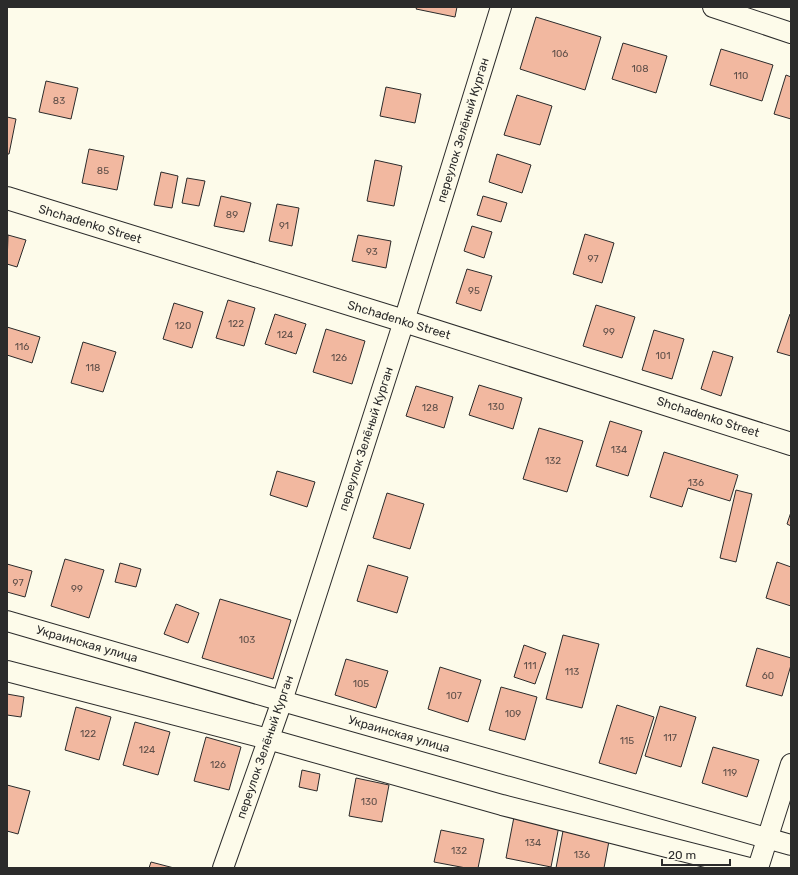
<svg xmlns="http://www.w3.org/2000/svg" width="798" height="875" viewBox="0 0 798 875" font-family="Rubik,sans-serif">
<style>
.building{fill:#f2b8a0;stroke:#2b2b2b}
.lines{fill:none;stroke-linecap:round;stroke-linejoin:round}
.minor-casing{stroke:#2b2b2b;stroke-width:22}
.tertiary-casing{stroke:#2b2b2b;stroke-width:24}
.minor{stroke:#fdfbea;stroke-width:20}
.tertiary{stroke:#fdfbea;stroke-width:22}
.labels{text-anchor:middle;stroke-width:3;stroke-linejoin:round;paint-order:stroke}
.number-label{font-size:10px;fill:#5d4e48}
.street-label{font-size:12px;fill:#2b2b2b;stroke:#fdfbea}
</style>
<rect width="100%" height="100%" fill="#fdfbea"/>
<g class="building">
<polygon points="417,7 457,7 455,17 416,9"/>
<polygon points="536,17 601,37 585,90 520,69"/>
<polygon points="623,43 667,56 656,93 612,79"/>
<polygon points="721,49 773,65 762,101 710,85"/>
<polygon points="786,75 791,77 791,119 774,114"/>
<polygon points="46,81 78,88 71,119 39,112"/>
<polygon points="386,87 421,94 415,123 380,116"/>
<polygon points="517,95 552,106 540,145 504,135"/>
<polygon points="7,117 16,119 9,154 7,154"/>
<polygon points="89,149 124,156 117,190 82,183"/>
<polygon points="497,154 531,165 522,193 489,182"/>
<polygon points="375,160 402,166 394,206 367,201"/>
<polygon points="161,172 178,176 172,208 154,205"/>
<polygon points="187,178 205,181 199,206 182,203"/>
<polygon points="221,196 251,203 244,232 214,226"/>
<polygon points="483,196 507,203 501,222 477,215"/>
<polygon points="277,204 299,208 292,246 269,241"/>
<polygon points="472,226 492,232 484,258 464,251"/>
<polygon points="585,234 614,243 602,283 573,274"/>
<polygon points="8,235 26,240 17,267 7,264"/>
<polygon points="358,235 391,241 386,268 352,261"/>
<polygon points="467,269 492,276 481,311 456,303"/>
<polygon points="228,300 255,308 244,346 216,338"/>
<polygon points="174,303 203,312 192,348 163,339"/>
<polygon points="596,305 635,317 622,358 583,346"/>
<polygon points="275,314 306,324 296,354 265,344"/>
<polygon points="790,314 791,314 791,356 777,352"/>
<polygon points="7,327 40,337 32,363 7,355"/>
<polygon points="326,329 365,341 352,384 313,372"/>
<polygon points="654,330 684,339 672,379 642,370"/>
<polygon points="83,342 116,352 103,392 71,383"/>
<polygon points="713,351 733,357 721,396 701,389"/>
<polygon points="479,385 522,398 513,429 469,415"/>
<polygon points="416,386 453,397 444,428 406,416"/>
<polygon points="610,421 642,431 628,476 596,466"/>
<polygon points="539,428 583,441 567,492 523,479"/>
<polygon points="664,452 738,475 730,501 688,488 682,507 650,497"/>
<polygon points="277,471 315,482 307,507 270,495"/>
<polygon points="736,490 752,494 736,562 720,558"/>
<polygon points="387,493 424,504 410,549 373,538"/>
<polygon points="791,512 791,526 787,524"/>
<polygon points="65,559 104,570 89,618 51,606"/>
<polygon points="777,562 791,567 791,606 766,598"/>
<polygon points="120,563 141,569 136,587 115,582"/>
<polygon points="7,564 32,571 25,597 7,592"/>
<polygon points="368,565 408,577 397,613 357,601"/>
<polygon points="220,599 291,620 273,679 202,658"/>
<polygon points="176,604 199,613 188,643 164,634"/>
<polygon points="563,635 599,644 582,708 546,699"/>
<polygon points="524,645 546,653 535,684 514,677"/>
<polygon points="757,648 791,658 791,665 782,696 746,686"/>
<polygon points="346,659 388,671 376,708 335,695"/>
<polygon points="440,667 481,680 468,722 428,709"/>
<polygon points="501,687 537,697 525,740 489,730"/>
<polygon points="7,694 24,697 21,717 7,715"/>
<polygon points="617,705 654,717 636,774 599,763"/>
<polygon points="660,706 696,717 681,767 645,756"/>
<polygon points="76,707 111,717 99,760 65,750"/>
<polygon points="135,722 170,732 158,775 123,765"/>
<polygon points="206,737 241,747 229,790 194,781"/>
<polygon points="713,747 759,760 747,797 702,783"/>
<polygon points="302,770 320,774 317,791 299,787"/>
<polygon points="356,778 389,785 382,822 349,816"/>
<polygon points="7,785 30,791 18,834 7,831"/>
<polygon points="514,817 559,826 551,867 506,858"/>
<polygon points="441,830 484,839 478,868 466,868 434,862"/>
<polygon points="563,831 609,841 604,868 556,868"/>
<polygon points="151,862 174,868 149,868"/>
</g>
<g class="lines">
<g class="minor-casing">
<g id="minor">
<polyline points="713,7 791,33"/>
<polyline points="7,621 282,701 791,845"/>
<polyline points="7,671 268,739 502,805 749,868"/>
<polyline points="223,868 282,701 404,321 501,7"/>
<polyline points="758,868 791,764"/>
</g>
</g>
<g class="tertiary-casing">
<polyline id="tertiary" points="7,198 404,321 791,444"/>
</g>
<use href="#minor" class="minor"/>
<use href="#tertiary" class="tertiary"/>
</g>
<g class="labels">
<g class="number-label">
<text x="560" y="57">106</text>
<text x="640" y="72">108</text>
<text x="741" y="79">110</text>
<text x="59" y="104">83</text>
<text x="103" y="174">85</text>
<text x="232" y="218">89</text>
<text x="284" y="229">91</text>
<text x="372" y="255">93</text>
<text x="593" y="262">97</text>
<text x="474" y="294">95</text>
<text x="236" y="327">122</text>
<text x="183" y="329">120</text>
<text x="609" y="335">99</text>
<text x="285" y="338">124</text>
<text x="22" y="350">116</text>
<text x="663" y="359">101</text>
<text x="339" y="361">126</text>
<text x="93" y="371">118</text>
<text x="496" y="410">130</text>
<text x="430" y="411">128</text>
<text x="619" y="453">134</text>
<text x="553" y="464">132</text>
<text x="696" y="486">136</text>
<text x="18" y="586">97</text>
<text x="77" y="592">99</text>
<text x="247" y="643">103</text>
<text x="530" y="669">111</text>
<text x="572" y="675">113</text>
<text x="768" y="679">60</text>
<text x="361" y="687">105</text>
<text x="454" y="699">107</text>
<text x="513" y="717">109</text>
<text x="88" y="737">122</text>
<text x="670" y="741">117</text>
<text x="627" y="744">115</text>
<text x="147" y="753">124</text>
<text x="218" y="768">126</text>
<text x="730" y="776">119</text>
<text x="369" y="805">130</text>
<text x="533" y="846">134</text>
<text x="459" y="854">132</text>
<text x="582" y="858">136</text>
</g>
<g class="street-label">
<text transform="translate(463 130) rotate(-73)" y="4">переулок Зелёный Курган</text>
<text transform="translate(90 224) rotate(17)" y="4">Shchadenko Street</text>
<text transform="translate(399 320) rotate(17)" y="4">Shchadenko Street</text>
<text transform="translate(708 417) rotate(18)" y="4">Shchadenko Street</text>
<text transform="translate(366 439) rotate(-72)" y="4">переулок Зелёный Курган</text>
<text transform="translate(87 644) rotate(16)" y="4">Украинская улица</text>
<text transform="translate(399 734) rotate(16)" y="4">Украинская улица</text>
<text transform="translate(265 747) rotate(-71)" y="4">переулок Зелёный Курган</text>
</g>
</g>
<rect width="798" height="875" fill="none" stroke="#2b2b2b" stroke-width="16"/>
<path d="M662 859v6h68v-6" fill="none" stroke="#2b2b2b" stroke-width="2"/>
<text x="668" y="859" font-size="12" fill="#2b2b2b" stroke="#fdfbea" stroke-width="3" paint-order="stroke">20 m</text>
</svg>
